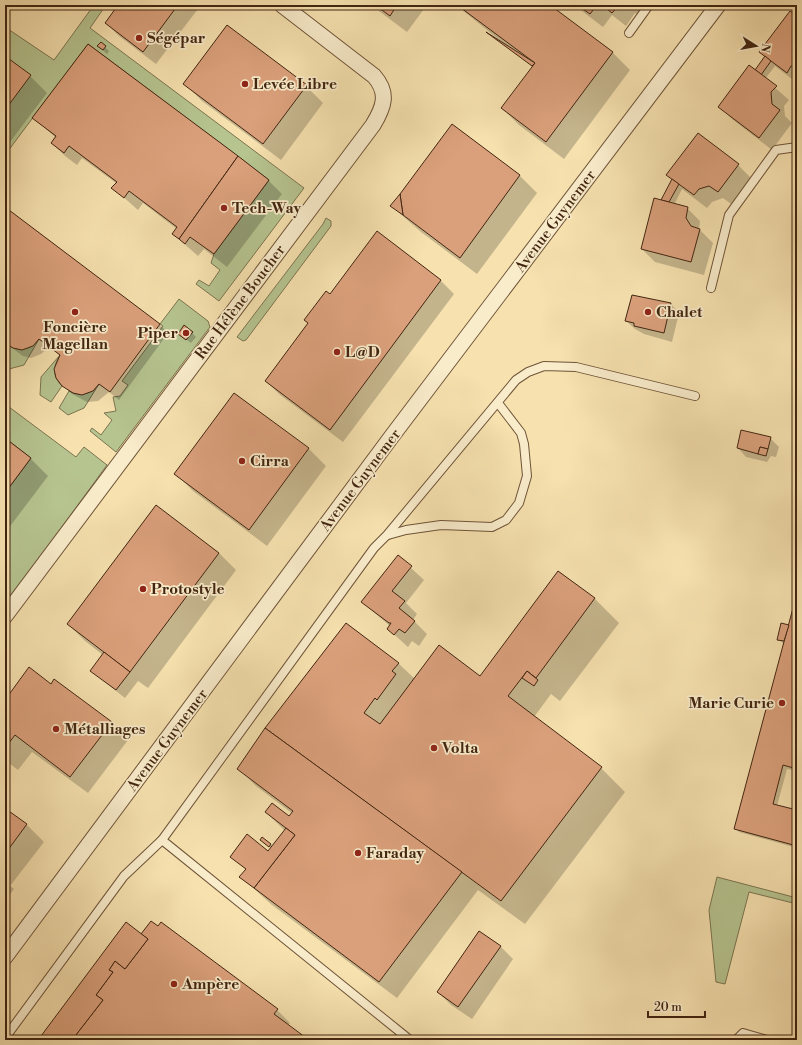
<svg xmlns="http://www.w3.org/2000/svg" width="802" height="1045" viewBox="0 0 802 1045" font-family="'Libre Bodoni',serif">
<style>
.green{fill:#b6c490;stroke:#7c7450}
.shadow{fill:#0003}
.building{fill:#daa07b;stroke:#422511}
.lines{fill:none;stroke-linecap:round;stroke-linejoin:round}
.lane-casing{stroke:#6f5438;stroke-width:10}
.street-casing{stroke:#6f5438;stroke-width:17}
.lane{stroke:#f9eccb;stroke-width:8}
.street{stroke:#f9eccb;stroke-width:15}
.poi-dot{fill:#8f2418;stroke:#f9eccb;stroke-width:1.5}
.labels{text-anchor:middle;stroke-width:3.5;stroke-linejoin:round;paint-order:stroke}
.poi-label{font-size:15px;font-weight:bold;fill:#422511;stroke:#f9eccb;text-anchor:start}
.street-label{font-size:15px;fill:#422511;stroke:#f9eccb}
</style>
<rect width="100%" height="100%" fill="#f6e1af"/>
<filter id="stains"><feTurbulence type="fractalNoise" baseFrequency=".005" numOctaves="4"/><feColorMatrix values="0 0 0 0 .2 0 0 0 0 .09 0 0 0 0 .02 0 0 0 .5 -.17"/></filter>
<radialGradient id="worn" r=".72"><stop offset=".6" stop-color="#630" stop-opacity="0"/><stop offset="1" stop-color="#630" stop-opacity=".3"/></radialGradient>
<g class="green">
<polygon points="94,5 106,5 90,28 304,188 219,301 196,284 199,280 209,286 220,270 211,263 214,254 269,180 88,44 5,155 5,27 54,60"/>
<polygon points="326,218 331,221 331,226 246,340 243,341 237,337 323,224"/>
<polygon points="179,299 208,321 210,327 116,452 90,431 92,428 101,435 112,420 104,413 116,411 113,397 120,396 128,385 122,381 163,326 160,324"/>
<path d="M39 339 24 365 9 369 5 366V352L9 346C21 352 31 349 39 339Z"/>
<path d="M60 355C53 366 52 376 62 386L51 402 40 395 41 377Z"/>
<path d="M99 384 84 408 68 415 59 408 69 391C81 397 91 394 99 384Z"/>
<polygon points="5,404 76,457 84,447 107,465 5,605 5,493 31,458 5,438"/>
<polygon points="717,877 797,898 797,904 749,892 725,984 716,982 709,910"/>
</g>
<g class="shadow">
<polygon points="5,5 9,5 5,10"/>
<polygon points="120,5 201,5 156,64 119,36 106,23"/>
<polygon points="371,5 427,5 407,32"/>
<polygon points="456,5 549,5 613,53 630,70 564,159 519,125 502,108 533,67"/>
<polygon points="574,5 641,5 648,12 644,19 635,13 626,26 612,15 603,27"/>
<polygon points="797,17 797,83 775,66 765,79 789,100 784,106 785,116 792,123 772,150 732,119 719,106 758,74 765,57 760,52"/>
<polygon points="88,45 269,181 282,194 227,267 204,249 198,256 173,234 177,229 143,203 138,210 113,188 116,183 82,158 77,165 65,156 52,143 56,138 34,118"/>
<polygon points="98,46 105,47 109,51 107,54"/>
<polygon points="5,57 30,76 47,93 7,146 5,145"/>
<polygon points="185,84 306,86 323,103 281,160 202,101"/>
<polygon points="452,125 520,176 537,193 477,274 421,232 396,210"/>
<polygon points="698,135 738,165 751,178 731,204 723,198 712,202 707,208 682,189 674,205 687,208 700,221 699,229 713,243 704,275 655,262 642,249 662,201"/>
<polygon points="5,209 160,325 168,333 119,400 109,392 98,401 87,402 72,394 62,385 61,356 49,347 41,354 31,358 23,356 5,343"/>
<polygon points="377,233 441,281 454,294 343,442 279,394 266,381"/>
<polygon points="632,296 671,304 679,313 672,342 644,334 635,329 626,321"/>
<polygon points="192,333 196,337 191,343 184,338"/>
<polygon points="235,394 309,449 326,466 267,546 193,491 176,474"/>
<polygon points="770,438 779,447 776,457 771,456 767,462 746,457 738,448"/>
<polygon points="5,440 31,459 48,476 5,533"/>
<polygon points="156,506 219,553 236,570 148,688 138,681 125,698 91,671 103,655 85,641 68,624"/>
<polygon points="398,556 424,580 406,603 417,614 413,620 427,634 419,646 412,641 408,647 388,629 390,626 362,602"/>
<polygon points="559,572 595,599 619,623 560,701 551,694 534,717 601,768 625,792 525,924 478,890 397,998 272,905 241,877 246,870 231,856 268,852 271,848 261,840 273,846 285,831 266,812 290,818 293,814 256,786 239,769 398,663 415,679 480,677"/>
<polygon points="797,597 797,771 787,769 777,806 797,811 797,848 739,832 735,828 784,644 778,639 789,626"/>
<polygon points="51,685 111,723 128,740 88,793 32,752 18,770 5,760 5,701"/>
<polygon points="6,810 27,825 44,842 10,886 14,889 5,901"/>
<polygon points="141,935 277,1010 290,1023 288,1025 308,1040 39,1040"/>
<polygon points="500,946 513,959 472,1019 451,1005 438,992"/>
</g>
<g class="building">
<polygon points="118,5 178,5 143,52 105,23"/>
<polygon points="375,5 397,5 390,16"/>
<polygon points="457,5 550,5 613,52 546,142 501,108 535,63"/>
<polygon points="577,5 597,5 590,14"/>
<polygon points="602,5 619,5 612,13"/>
<polygon points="790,11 797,16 797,65 791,66 787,73 759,52"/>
<polygon points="227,25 307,85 263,144 183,84"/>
<polygon points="486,32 535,63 532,66"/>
<polygon points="101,42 106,46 103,50 97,46"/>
<polygon points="88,44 238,156 179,239 172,234 177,227 129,191 124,198 111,188 117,182 69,146 64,153 51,143 56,136 32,118"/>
<polygon points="5,56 31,75 5,110"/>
<polygon points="765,56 771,61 761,75 755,70"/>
<polygon points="749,65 777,86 771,92 772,104 780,110 759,138 718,107"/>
<polygon points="452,124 520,175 460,258 403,215 400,194"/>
<polygon points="698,133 739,164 718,192 709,186 699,189 694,195 666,175"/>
<polygon points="238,156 269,180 214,254 190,237 185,244 179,239"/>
<polygon points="672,179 679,184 669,202 661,200"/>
<polygon points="400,194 403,215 390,206"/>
<polygon points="654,198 688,207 686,218 691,226 700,229 691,262 641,249"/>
<polygon points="5,207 160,324 110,392 99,384 93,391 82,395 73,393 62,386 56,378 54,369 60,355 39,339 33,346 22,350 13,348 5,343"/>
<polygon points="377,231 441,280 330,430 265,381 308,323 304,320 326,291 330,294"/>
<polygon points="632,295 671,303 664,333 634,326 634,323 625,321"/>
<polygon points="184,325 193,332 186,340 178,334"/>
<polygon points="234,393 309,448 249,530 174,474"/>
<polygon points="741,430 771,437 768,449 760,447 758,454 737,448"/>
<polygon points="5,438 31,458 5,493"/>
<polygon points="760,447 768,449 766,456 758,454"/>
<polygon points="156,505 219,553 130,672 67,624"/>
<polygon points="398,555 412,566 392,591 405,601 399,608 415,621 405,633 399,629 394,635 387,629 391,623 389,623 361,602"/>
<polygon points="558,571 595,598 536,678 527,671 508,696 602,767 501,901 265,728 346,623 399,663 392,671 396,674 377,700 375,698 364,713 380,724 439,645 480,676"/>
<polygon points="797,593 797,769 783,765 773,804 797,810 797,846 734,829"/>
<polygon points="781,623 789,625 784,641 777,640"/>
<polygon points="104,652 130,672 116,690 90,671"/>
<polygon points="29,667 51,684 54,679 112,722 70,777 15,735 5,748 5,700"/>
<polygon points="527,671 538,680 534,686 522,678"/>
<polygon points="265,728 462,872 379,982 254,888 295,835 265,812 272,803 289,816 293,811 237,769"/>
<polygon points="6,809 27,824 5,854 5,810"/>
<polygon points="286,828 295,835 254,888 239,877 246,869 230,857 247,834 268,851"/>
<polygon points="262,837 271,844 269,847 260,840"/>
<polygon points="151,921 158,926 161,922 278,1009 274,1014 309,1040 72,1040 103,1000 96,995 113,972 109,970 115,961 125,969 148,939 141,934"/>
<polygon points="126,922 148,939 125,969 115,961 109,970 113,972 96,995 103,1000 72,1040 38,1040"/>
<polygon points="479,931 501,946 458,1007 437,992"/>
</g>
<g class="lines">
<g class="lane-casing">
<g id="lane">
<polyline points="629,33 649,5"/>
<polyline points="711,288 729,215 776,150 797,147"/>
<polyline points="388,535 406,530 441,525 492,527 506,520 519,503 527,476 524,444 521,433 498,403"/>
<polyline points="5,1038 124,876 162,840"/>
<polyline points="410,1040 162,840 374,548 387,535 516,380 528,372 544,366 576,367 695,396"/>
<polyline points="736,1040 743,1033 767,1040"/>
</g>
</g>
<g class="street-casing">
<g id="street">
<path d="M5 616 373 125C384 107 389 93 374 76L282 5"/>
<polyline points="5,957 392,436 718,5"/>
</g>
</g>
<use href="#lane" class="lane"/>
<use href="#street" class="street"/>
</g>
<g class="poi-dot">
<circle cx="139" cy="38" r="4"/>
<circle cx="245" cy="84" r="4"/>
<circle cx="224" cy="208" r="4"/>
<circle cx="75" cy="312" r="4"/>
<circle cx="648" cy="312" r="4"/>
<circle cx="186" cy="333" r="4"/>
<circle cx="337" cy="352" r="4"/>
<circle cx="242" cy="461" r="4"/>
<circle cx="143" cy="589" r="4"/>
<circle cx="782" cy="703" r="4"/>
<circle cx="56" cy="729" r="4"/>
<circle cx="434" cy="748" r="4"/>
<circle cx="358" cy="853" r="4"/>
<circle cx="174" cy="984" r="4"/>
</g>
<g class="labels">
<g class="poi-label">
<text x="147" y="43">Ségépar</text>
<text x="253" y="89">Levée Libre</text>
<text x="232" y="213">Tech-Way</text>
<text x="656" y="317">Chalet</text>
<text x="75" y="332" text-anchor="middle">Foncière<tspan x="75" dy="17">Magellan</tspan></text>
<text x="178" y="338" text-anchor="end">Piper</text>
<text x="345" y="357">L@D</text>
<text x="250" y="466">Cirra</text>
<text x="151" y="594">Protostyle</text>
<text x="774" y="708" text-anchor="end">Marie Curie</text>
<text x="64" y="734">Métalliages</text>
<text x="442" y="753">Volta</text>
<text x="366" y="858">Faraday</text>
<text x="182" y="989">Ampère</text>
</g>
<g class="street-label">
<text transform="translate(555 221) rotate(-53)" y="5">Avenue Guynemer</text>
<text transform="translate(240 302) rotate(-53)" y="5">Rue Hélène Boucher</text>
<text transform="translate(360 480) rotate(-53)" y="5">Avenue Guynemer</text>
<text transform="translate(167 740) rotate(-53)" y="5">Avenue Guynemer</text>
</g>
</g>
<rect width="802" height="1045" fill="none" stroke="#f6e1af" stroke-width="20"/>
<rect x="6" y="6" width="790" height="1033" fill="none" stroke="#422511" stroke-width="2"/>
<rect x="10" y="10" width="782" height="1025" fill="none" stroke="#422511"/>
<g transform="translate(756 46) rotate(101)" stroke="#f9eccb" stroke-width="3" paint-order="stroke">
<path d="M0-3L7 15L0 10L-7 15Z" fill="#422511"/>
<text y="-6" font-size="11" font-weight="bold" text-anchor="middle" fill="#422511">N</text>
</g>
<path d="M648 1011v6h57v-6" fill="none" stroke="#422511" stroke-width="2"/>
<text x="654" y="1011" font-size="12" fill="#422511" stroke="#f9eccb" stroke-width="3" paint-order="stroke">20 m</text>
<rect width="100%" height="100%" filter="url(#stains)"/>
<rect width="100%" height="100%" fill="url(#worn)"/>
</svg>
